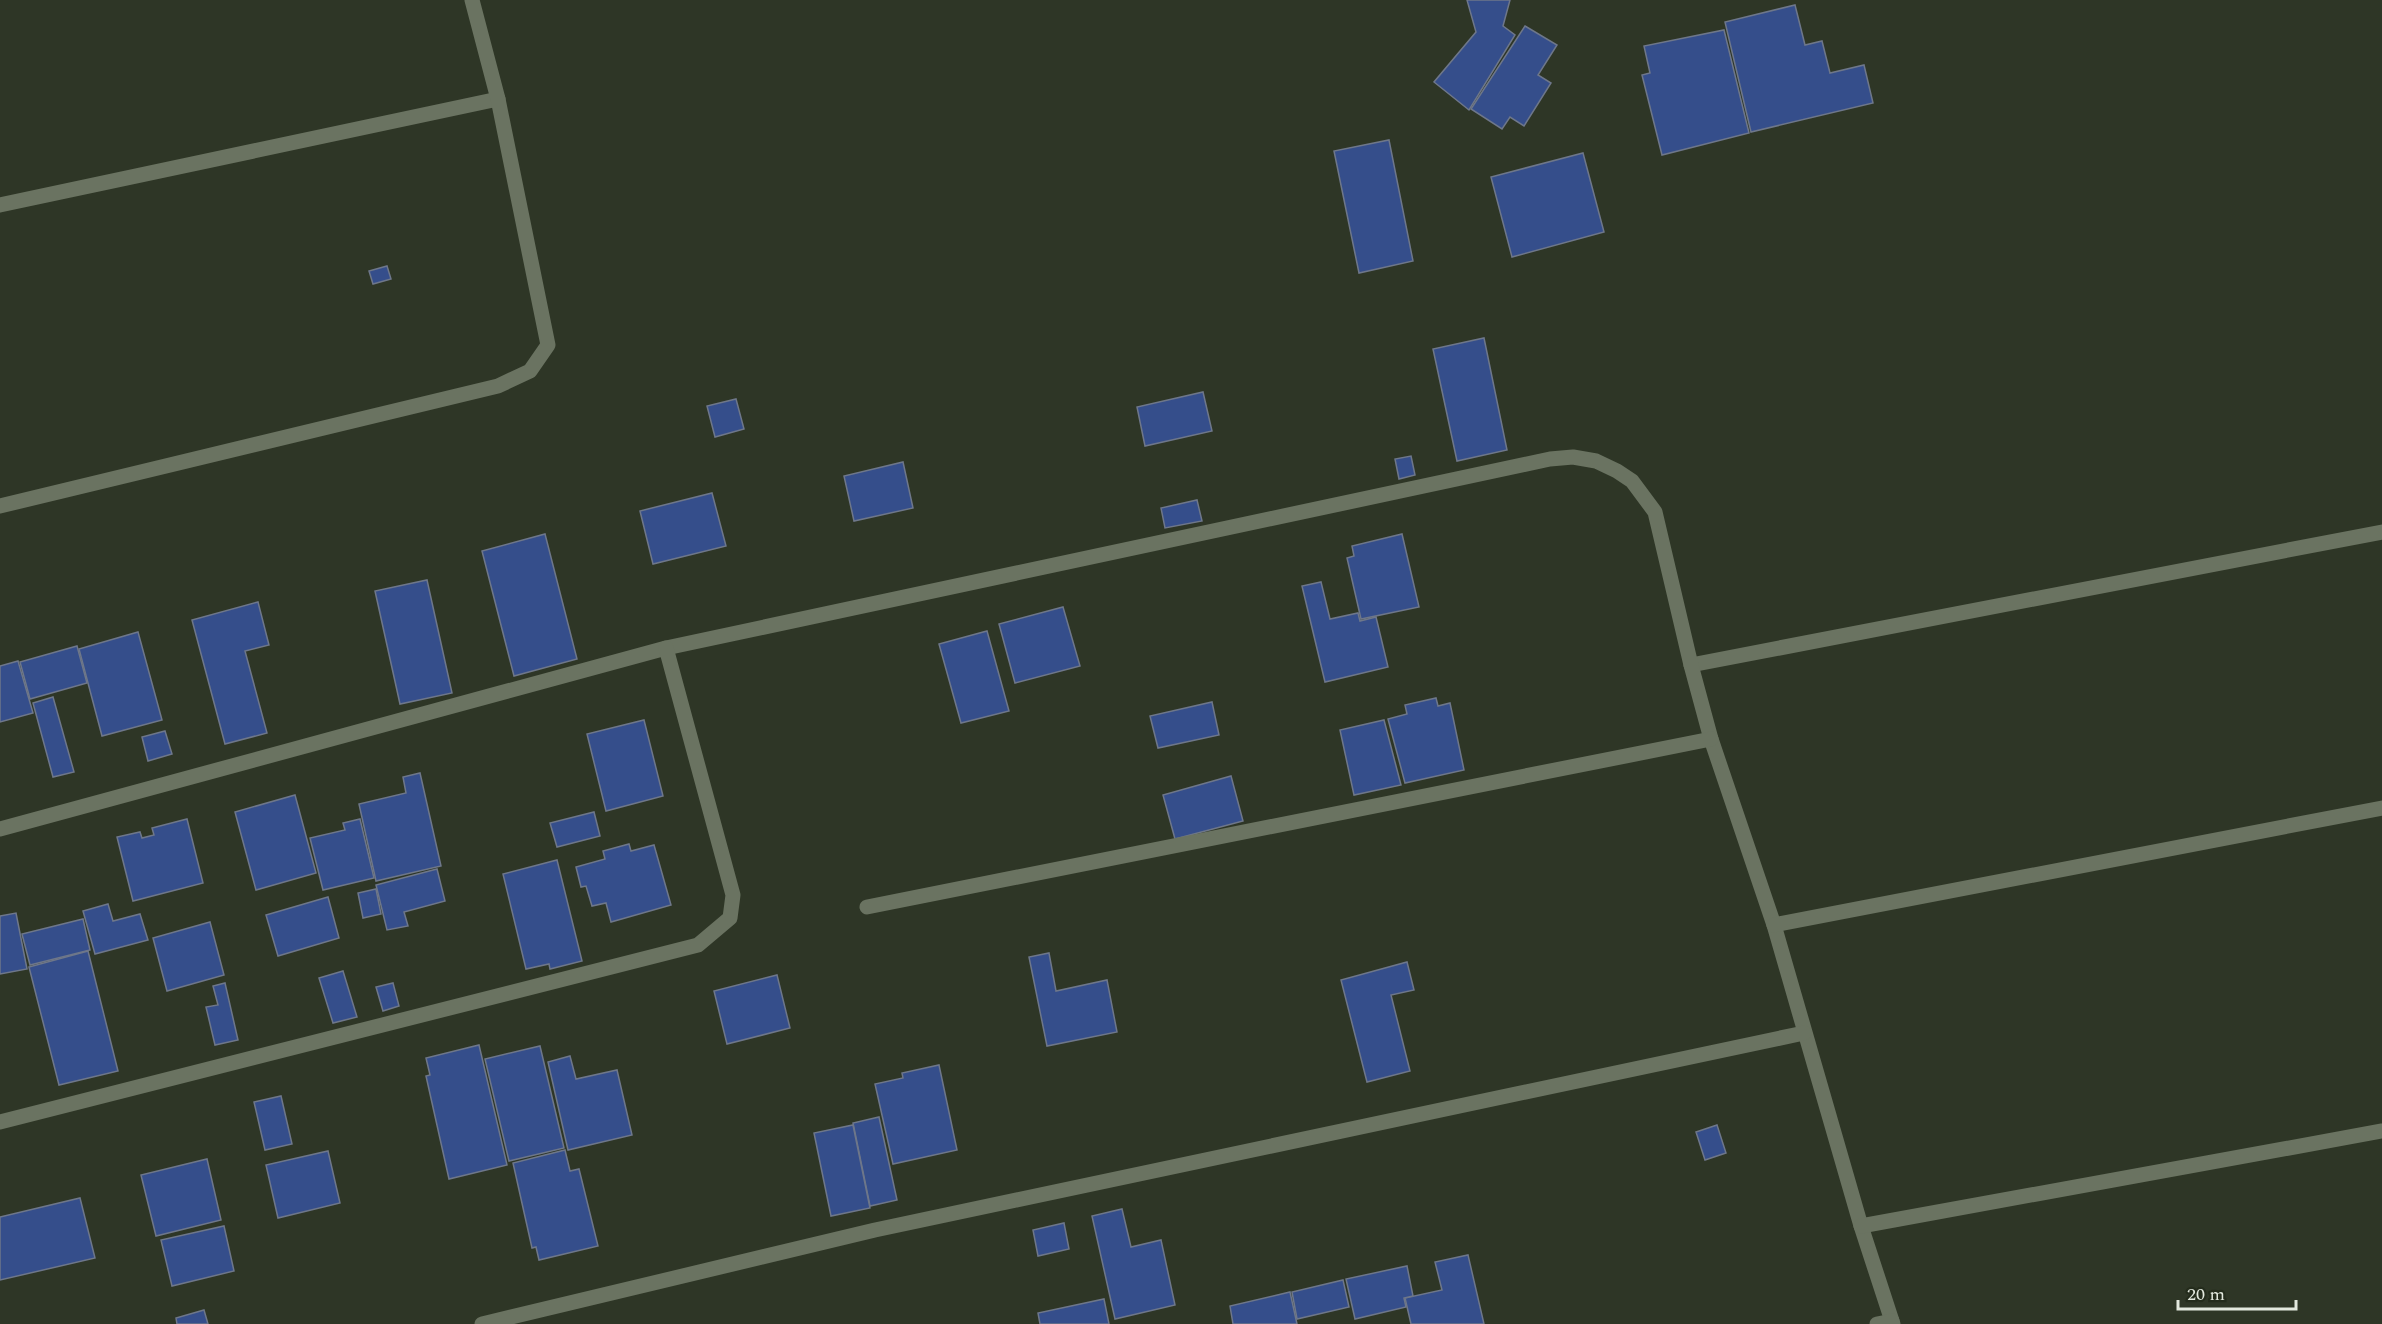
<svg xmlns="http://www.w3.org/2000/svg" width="2382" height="1324" viewBox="0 0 2382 1324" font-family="Spectral,serif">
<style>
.building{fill:#354e8b;stroke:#6e778a;stroke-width:1.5}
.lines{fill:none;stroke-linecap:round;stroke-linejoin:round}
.minor{stroke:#6a7361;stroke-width:15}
</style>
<rect width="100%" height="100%" fill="#2e3626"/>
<g class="building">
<polygon points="1467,0 1510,0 1503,26 1515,35 1469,110 1434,82 1476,32"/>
<polygon points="1795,5 1805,45 1822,41 1830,73 1864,65 1873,103 1751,132 1725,22"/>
<polygon points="1525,26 1557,45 1538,75 1551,83 1524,126 1510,117 1502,129 1471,109"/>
<polygon points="1724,30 1749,133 1662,155 1642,75 1650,73 1644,46"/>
<polygon points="1389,140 1413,261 1359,273 1334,151"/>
<polygon points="1583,153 1604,232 1512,257 1491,177"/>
<polygon points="387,266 391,279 373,284 369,271"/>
<polygon points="1484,338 1507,450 1457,461 1433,349"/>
<polygon points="1203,392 1212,431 1145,446 1137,407"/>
<polygon points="736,399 744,429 715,437 707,406"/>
<polygon points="1411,456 1415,475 1399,479 1395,459"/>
<polygon points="903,462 913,508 854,521 844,476"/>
<polygon points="712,493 726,546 653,564 640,511"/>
<polygon points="1197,500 1202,521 1165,528 1161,508"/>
<polygon points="545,534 577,659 514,676 482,551"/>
<polygon points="1402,534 1419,607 1361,619 1347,558 1354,556 1352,546"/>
<polygon points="427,580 452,693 400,704 375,591"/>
<polygon points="1321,582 1330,619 1358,613 1360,621 1376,617 1388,667 1325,682 1302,586"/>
<polygon points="258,602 269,645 245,651 267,733 225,744 192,620"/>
<polygon points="1063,607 1080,666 1015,683 999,624"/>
<polygon points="987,631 1009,711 961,723 939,644"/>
<polygon points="138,632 162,720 102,736 79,649"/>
<polygon points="77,646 87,683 30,699 20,662"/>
<polygon points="18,661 33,713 0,722 0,666"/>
<polygon points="53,697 74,772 53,777 33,703"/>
<polygon points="1436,698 1438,706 1450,703 1464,770 1405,783 1388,719 1407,714 1405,705"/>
<polygon points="1212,702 1219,735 1158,748 1150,716"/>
<polygon points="644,720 663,796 606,811 587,734"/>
<polygon points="1384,720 1401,785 1354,795 1340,730"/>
<polygon points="165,731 172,754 148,761 142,737"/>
<polygon points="420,773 441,866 376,881 359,804 406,793 403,777"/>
<polygon points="1231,776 1243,821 1175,839 1163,795"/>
<polygon points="295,795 316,873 256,890 235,812"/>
<polygon points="594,812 600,836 557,847 550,823"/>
<polygon points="187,819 203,883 133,901 117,837 140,832 142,838 154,835 152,828"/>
<polygon points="360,819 374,878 323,890 310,838 345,830 343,823"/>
<polygon points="629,844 631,851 654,845 671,905 611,922 606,903 592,906 586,886 581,887 576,867 605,859 603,851"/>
<polygon points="557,860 582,961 550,969 549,964 526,969 503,874"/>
<polygon points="437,869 445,901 404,912 408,926 387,930 376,885"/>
<polygon points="376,889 381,914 363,918 358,893"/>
<polygon points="328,897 339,938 278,956 266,915"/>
<polygon points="108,904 113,921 140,914 148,940 95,954 83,911"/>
<polygon points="16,913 27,969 0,974 0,916"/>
<polygon points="83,919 90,950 30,965 22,934"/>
<polygon points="210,922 224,975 167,991 153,938"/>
<polygon points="88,951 118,1071 59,1085 29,967"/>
<polygon points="1049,953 1056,991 1107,980 1117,1032 1047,1046 1029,957"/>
<polygon points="1407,962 1414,990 1391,995 1410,1071 1367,1082 1341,980"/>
<polygon points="343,971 357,1017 333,1023 319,978"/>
<polygon points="777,975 790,1028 727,1044 714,991"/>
<polygon points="225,983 238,1040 215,1045 206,1007 218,1005 213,986"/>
<polygon points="393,983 399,1006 383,1011 376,987"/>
<polygon points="479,1045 507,1165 449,1179 426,1076 430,1075 426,1058"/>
<polygon points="540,1046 564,1148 509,1161 485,1059"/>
<polygon points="570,1056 576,1079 617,1070 632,1135 568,1150 548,1062"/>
<polygon points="939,1065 957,1150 893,1164 875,1084 903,1078 902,1073"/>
<polygon points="281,1096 292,1144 265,1150 254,1102"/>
<polygon points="879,1117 897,1200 870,1206 853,1123"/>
<polygon points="853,1125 870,1208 831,1216 814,1133"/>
<polygon points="1717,1125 1726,1153 1705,1160 1696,1132"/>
<polygon points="565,1150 570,1171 579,1169 598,1246 539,1260 536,1247 532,1248 513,1163"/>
<polygon points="328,1151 340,1203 278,1218 266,1165"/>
<polygon points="207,1159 221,1220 156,1236 141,1175"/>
<polygon points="80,1198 95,1258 0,1280 0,1217"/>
<polygon points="1122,1209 1131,1247 1161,1240 1175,1305 1115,1319 1092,1216"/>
<polygon points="1064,1223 1069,1249 1038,1256 1033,1230"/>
<polygon points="224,1226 234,1271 172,1286 161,1240"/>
<polygon points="1468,1255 1484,1324 1411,1324 1405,1298 1442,1290 1435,1262"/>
<polygon points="1407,1266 1413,1296 1404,1298 1406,1307 1355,1319 1346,1279"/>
<polygon points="1343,1280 1349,1307 1297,1319 1292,1292"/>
<polygon points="1290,1292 1297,1324 1233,1324 1230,1306"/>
<polygon points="1104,1299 1109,1324 1040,1324 1038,1313"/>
<polygon points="204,1310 208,1324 177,1324 176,1318"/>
</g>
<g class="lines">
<g class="minor">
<polyline points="0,205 498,99"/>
<polyline points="0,506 498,386 530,371 548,345 498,99 472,0"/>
<polyline points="1691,665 2382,532"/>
<polyline points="0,829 666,648 1550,459 1573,457 1596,461 1617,471 1632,481 1655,512 1691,665 1711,739 1774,925 1861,1226 1893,1324"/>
<polyline points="867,907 1711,739"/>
<polyline points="1774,925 2382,808"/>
<polyline points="0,1122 698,945 730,918 733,895 666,648"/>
<polyline points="1861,1226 2382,1131"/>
<polyline points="482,1324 875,1230 1804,1033"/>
<polyline points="1877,1324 1892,1321"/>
</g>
</g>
<path d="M2178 1300v9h118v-9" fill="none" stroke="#e2e8dd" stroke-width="3"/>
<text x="2187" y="1300" font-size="18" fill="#e2e8dd" stroke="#242c1c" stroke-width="4.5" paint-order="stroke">20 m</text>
</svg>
